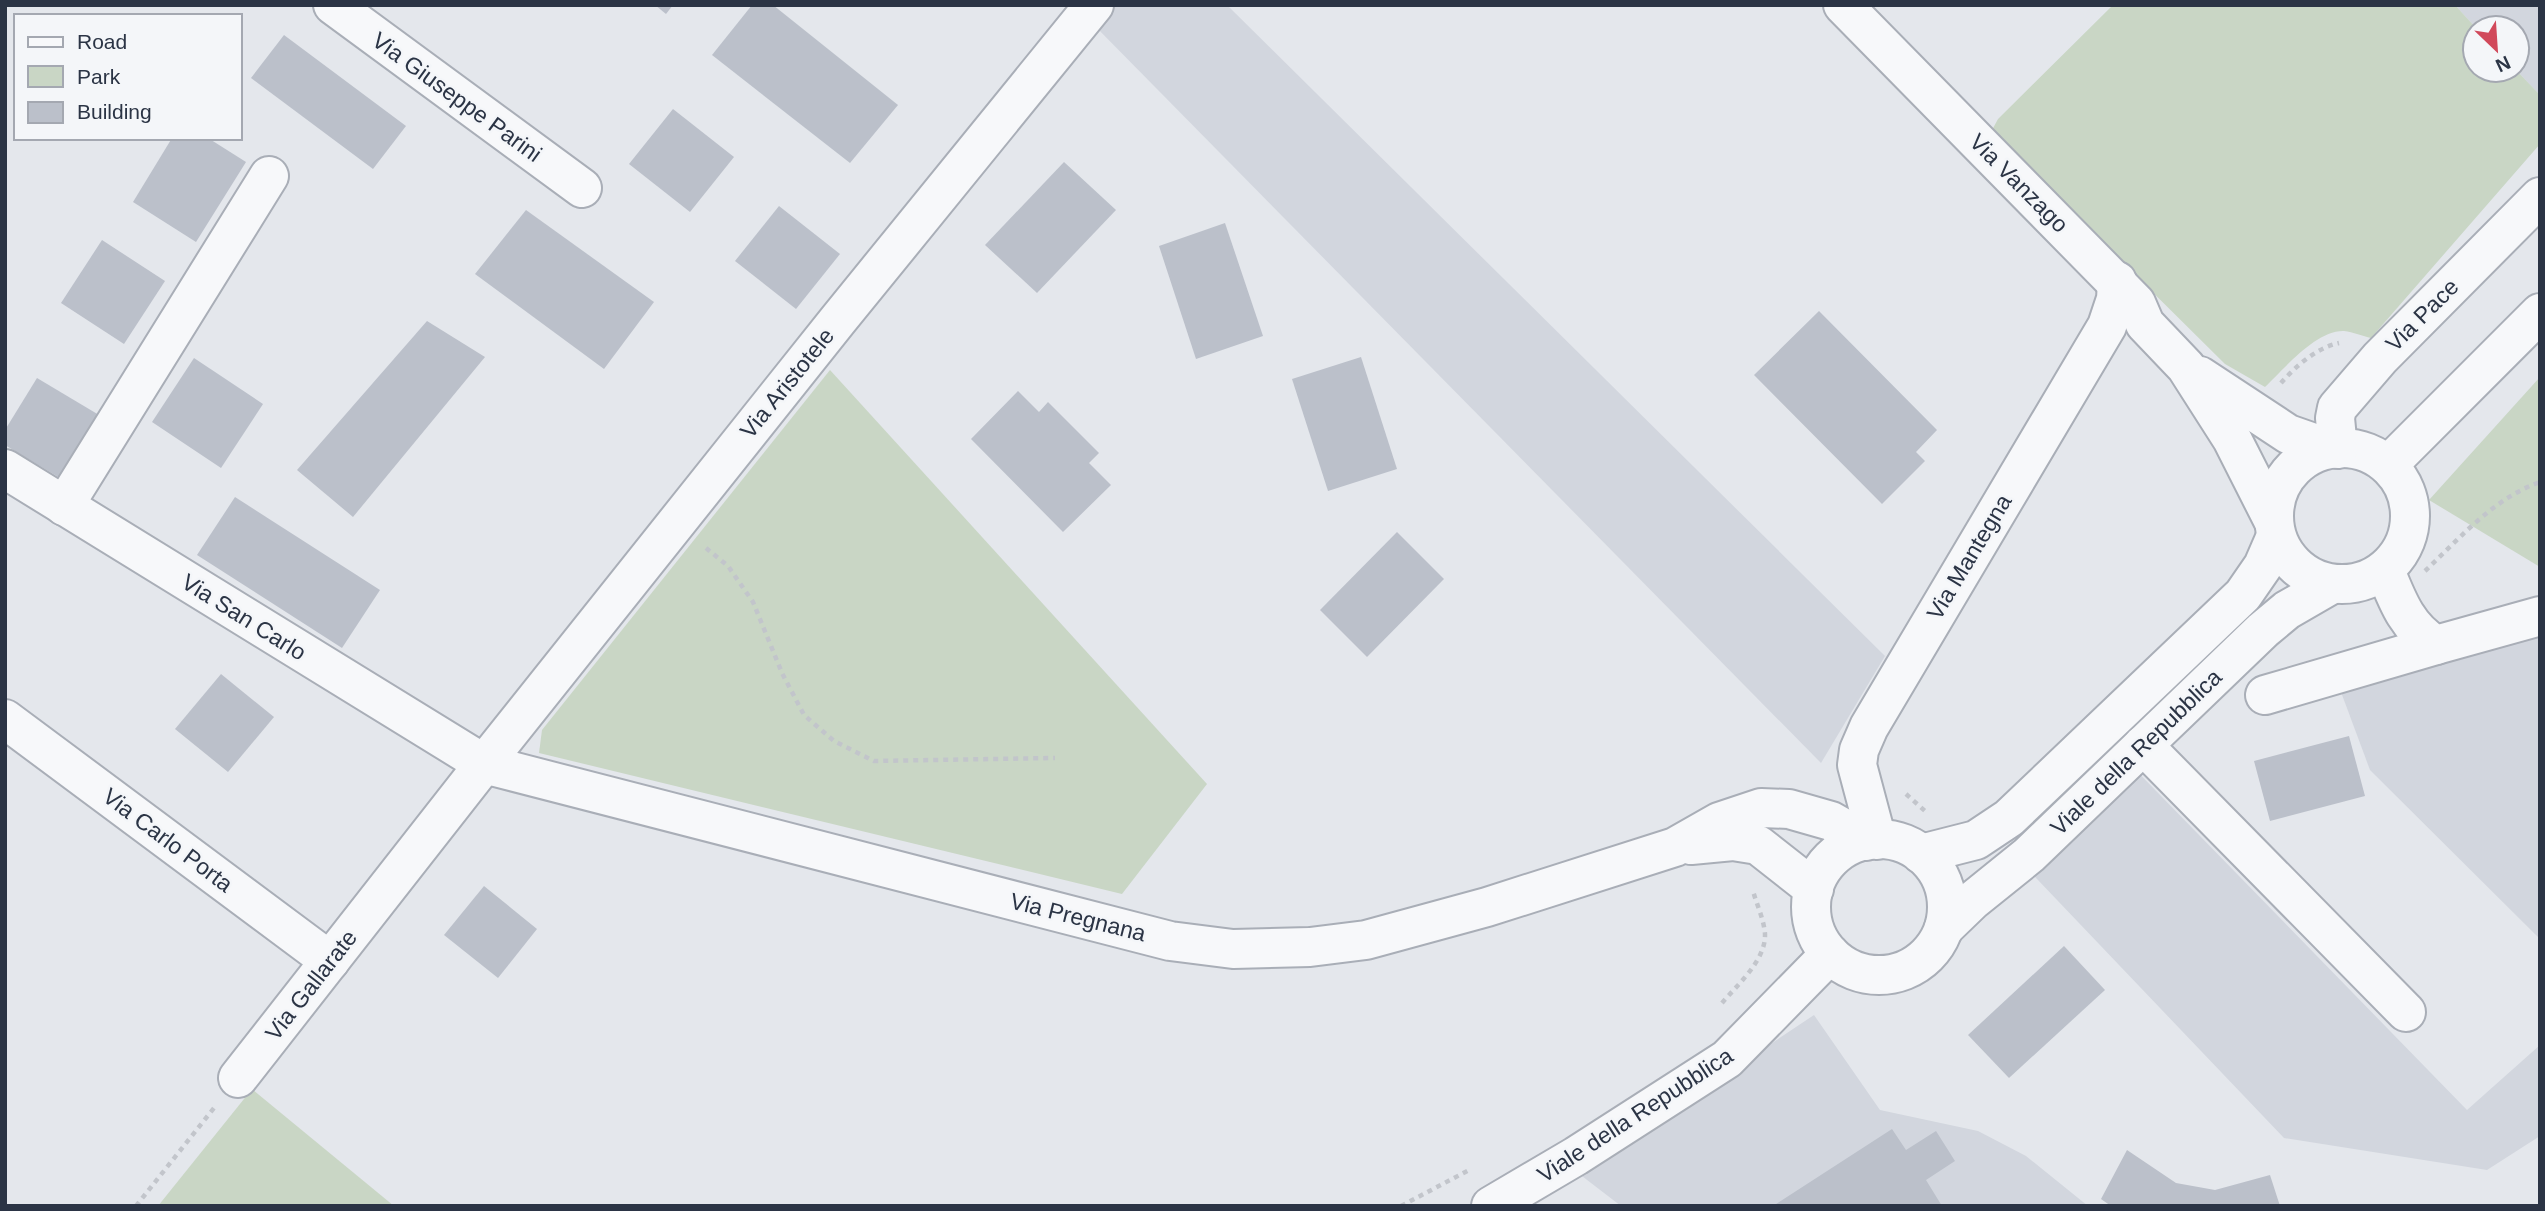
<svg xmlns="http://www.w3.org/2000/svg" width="2545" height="1211" viewBox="0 0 2545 1211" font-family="Helvetica,sans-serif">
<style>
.built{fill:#d2d6de}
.green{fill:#c9d6c5}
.building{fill:#bbc0ca}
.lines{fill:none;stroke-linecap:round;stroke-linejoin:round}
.minor-casing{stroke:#a9aeb7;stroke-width:42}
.path{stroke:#c2c5cb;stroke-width:4.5;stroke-dasharray:5 5;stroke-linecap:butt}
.minor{stroke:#f7f8fa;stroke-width:38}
.labels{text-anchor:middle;stroke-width:5;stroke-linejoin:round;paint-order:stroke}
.street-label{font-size:23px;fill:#2b3445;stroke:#f4f6f9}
</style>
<rect width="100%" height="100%" fill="#e4e7ec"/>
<g class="built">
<polygon points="1105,5 1227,5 1885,656 1821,763 1091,22"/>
<polygon points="2455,5 2540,5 2540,95 2516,70 2517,28 2476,28"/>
<polygon points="2540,630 2540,939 2370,770 2338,684"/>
<polygon points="2121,755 2467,1110 2540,1045 2540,1136 2487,1170 2284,1138 2015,856"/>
<polygon points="1814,1015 1880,1110 1978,1131 2026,1156 2088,1206 1621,1206 1578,1173"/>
</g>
<g class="green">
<path d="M2113 5H2455L2476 28 2475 70H2516L2540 95V144L2371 338C2363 336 2353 332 2344 331 2316 330 2284 369 2265 387L2225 364 1991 132 1998 119Z"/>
<polygon points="830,370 1207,784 1122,894 539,753 542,730"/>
<polygon points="2540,377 2540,567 2429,500"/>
<polygon points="252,1089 394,1206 158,1206"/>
</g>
<g class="building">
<polygon points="655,5 673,5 666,14"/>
<polygon points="752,5 773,5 898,105 850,163 712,55"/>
<polygon points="284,35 406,126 373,169 251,78"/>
<polygon points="673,109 734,157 690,212 629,164"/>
<polygon points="172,138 208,138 246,162 196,242 133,202"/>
<polygon points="1064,162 1116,210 1037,293 985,245"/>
<polygon points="779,206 840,254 796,309 735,261"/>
<polygon points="526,210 654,302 604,369 475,274"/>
<polygon points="1225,223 1263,336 1196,359 1159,246"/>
<polygon points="102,240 165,281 124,344 61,303"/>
<polygon points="1819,311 1937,430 1916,452 1925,461 1882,504 1754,375"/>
<polygon points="427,321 485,357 353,517 297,470"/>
<polygon points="1361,357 1397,469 1328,491 1292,379"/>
<polygon points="194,358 263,404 221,468 152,422"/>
<polygon points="37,378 99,415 60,478 5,445 5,430"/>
<polygon points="1018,391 1039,412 1048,402 1099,453 1089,463 1111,485 1063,532 971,439"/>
<polygon points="235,497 380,590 342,648 197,555"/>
<polygon points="1397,532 1444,579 1367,657 1320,610"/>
<polygon points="221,674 274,717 228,772 175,729"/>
<polygon points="2349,736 2365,796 2270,821 2254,761"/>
<polygon points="484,886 537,929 498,978 444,935"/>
<polygon points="2064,946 2105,990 2009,1078 1968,1035"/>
<polygon points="1892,1129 1906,1150 1936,1131 1955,1161 1926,1180 1942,1206 1773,1206"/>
<polygon points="2127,1150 2176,1183 2215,1190 2270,1175 2280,1206 2111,1206 2101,1199"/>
</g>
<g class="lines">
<g class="minor-casing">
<g id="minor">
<polyline points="333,5 582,188"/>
<polyline points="1843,5 2136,303 2145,324 2186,367 2232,439 2273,520"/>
<polyline points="2200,376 2288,434 2328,448"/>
<circle cx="2342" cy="516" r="68"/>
<polyline points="2338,449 2335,418 2337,408 2380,358 2540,197"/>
<polyline points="2388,465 2540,313"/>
<polyline points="5,469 484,764 1170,941 1233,949 1310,947 1366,940 1487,907 1675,847 1719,822 1761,808 1789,809 1831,821 1866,841"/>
<polyline points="64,506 269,176"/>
<path d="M2385 570C2397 600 2407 628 2436 645L2540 616"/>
<polyline points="2265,695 2436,645"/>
<polyline points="5,719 330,961"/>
<polyline points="2143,745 2406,1012"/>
<circle cx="1879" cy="907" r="68"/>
<polyline points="1877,840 1857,765 1859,750 1869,727 2107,326 2116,299 2117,281"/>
<polyline points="1691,845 1733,841 1758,845 1814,889"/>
<polyline points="1921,854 1976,840 2009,818 2243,595 2263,566 2276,536"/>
<polyline points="1944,928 1972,901 2029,855 2263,630 2287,610 2332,584"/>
<polyline points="238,1078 484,764 838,320 1094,5"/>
<polyline points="1491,1206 1576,1156 1727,1059 1830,954"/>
</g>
</g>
<g class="path">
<path d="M2281 383C2296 366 2316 348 2339 343"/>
<polyline points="706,548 728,566 753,602 782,673 804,715 834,741 874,761 1055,758"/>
<path d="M2425 571C2460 538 2494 498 2540 482"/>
<polyline points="1906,794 1925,811"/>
<path d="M1722 1003C1738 984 1766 960 1765 934 1764 920 1757 905 1753 891"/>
<polyline points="136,1206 214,1108"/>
<polyline points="1401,1206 1471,1169"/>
</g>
<use href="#minor" class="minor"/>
</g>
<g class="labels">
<g class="street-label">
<text transform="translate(457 97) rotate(36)" y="8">Via Giuseppe Parini</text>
<text transform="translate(2019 183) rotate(45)" y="8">Via Vanzago</text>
<text transform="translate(2422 315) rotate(-45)" y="8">Via Pace</text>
<text transform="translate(787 383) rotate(-51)" y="8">Via Aristotele</text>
<text transform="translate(1969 557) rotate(-59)" y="8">Via Mantegna</text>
<text transform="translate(244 617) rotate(32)" y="8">Via San Carlo</text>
<text transform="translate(2136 752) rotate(-44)" y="8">Viale della Repubblica</text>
<text transform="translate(168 840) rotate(37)" y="8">Via Carlo Porta</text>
<text transform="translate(1078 917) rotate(14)" y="8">Via Pregnana</text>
<text transform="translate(311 985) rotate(-52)" y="8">Via Gallarate</text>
<text transform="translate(1635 1115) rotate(-33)" y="8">Viale della Repubblica</text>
</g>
</g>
<rect width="2545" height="1211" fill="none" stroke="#2b3445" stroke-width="14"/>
<rect x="14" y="14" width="228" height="126" fill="#f4f6f9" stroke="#a4a8b1" stroke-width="2"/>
<rect x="28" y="37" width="35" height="10" fill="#f7f8fa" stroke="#a4a8b1" stroke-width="2"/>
<text x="77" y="49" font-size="21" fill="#2b3445">Road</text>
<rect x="28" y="66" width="35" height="21" fill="#c9d6c5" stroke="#a4a8b1" stroke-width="2"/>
<text x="77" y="84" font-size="21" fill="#2b3445">Park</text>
<rect x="28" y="102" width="35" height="21" fill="#bbc0ca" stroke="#a4a8b1" stroke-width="2"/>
<text x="77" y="119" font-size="21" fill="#2b3445">Building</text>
<g transform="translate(2496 49) rotate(155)"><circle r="33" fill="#f4f6f9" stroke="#a4a8b1" stroke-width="2"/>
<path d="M0-5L12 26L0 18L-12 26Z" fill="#d1495b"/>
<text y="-10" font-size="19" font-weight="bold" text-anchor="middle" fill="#2b3445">N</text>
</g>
</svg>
